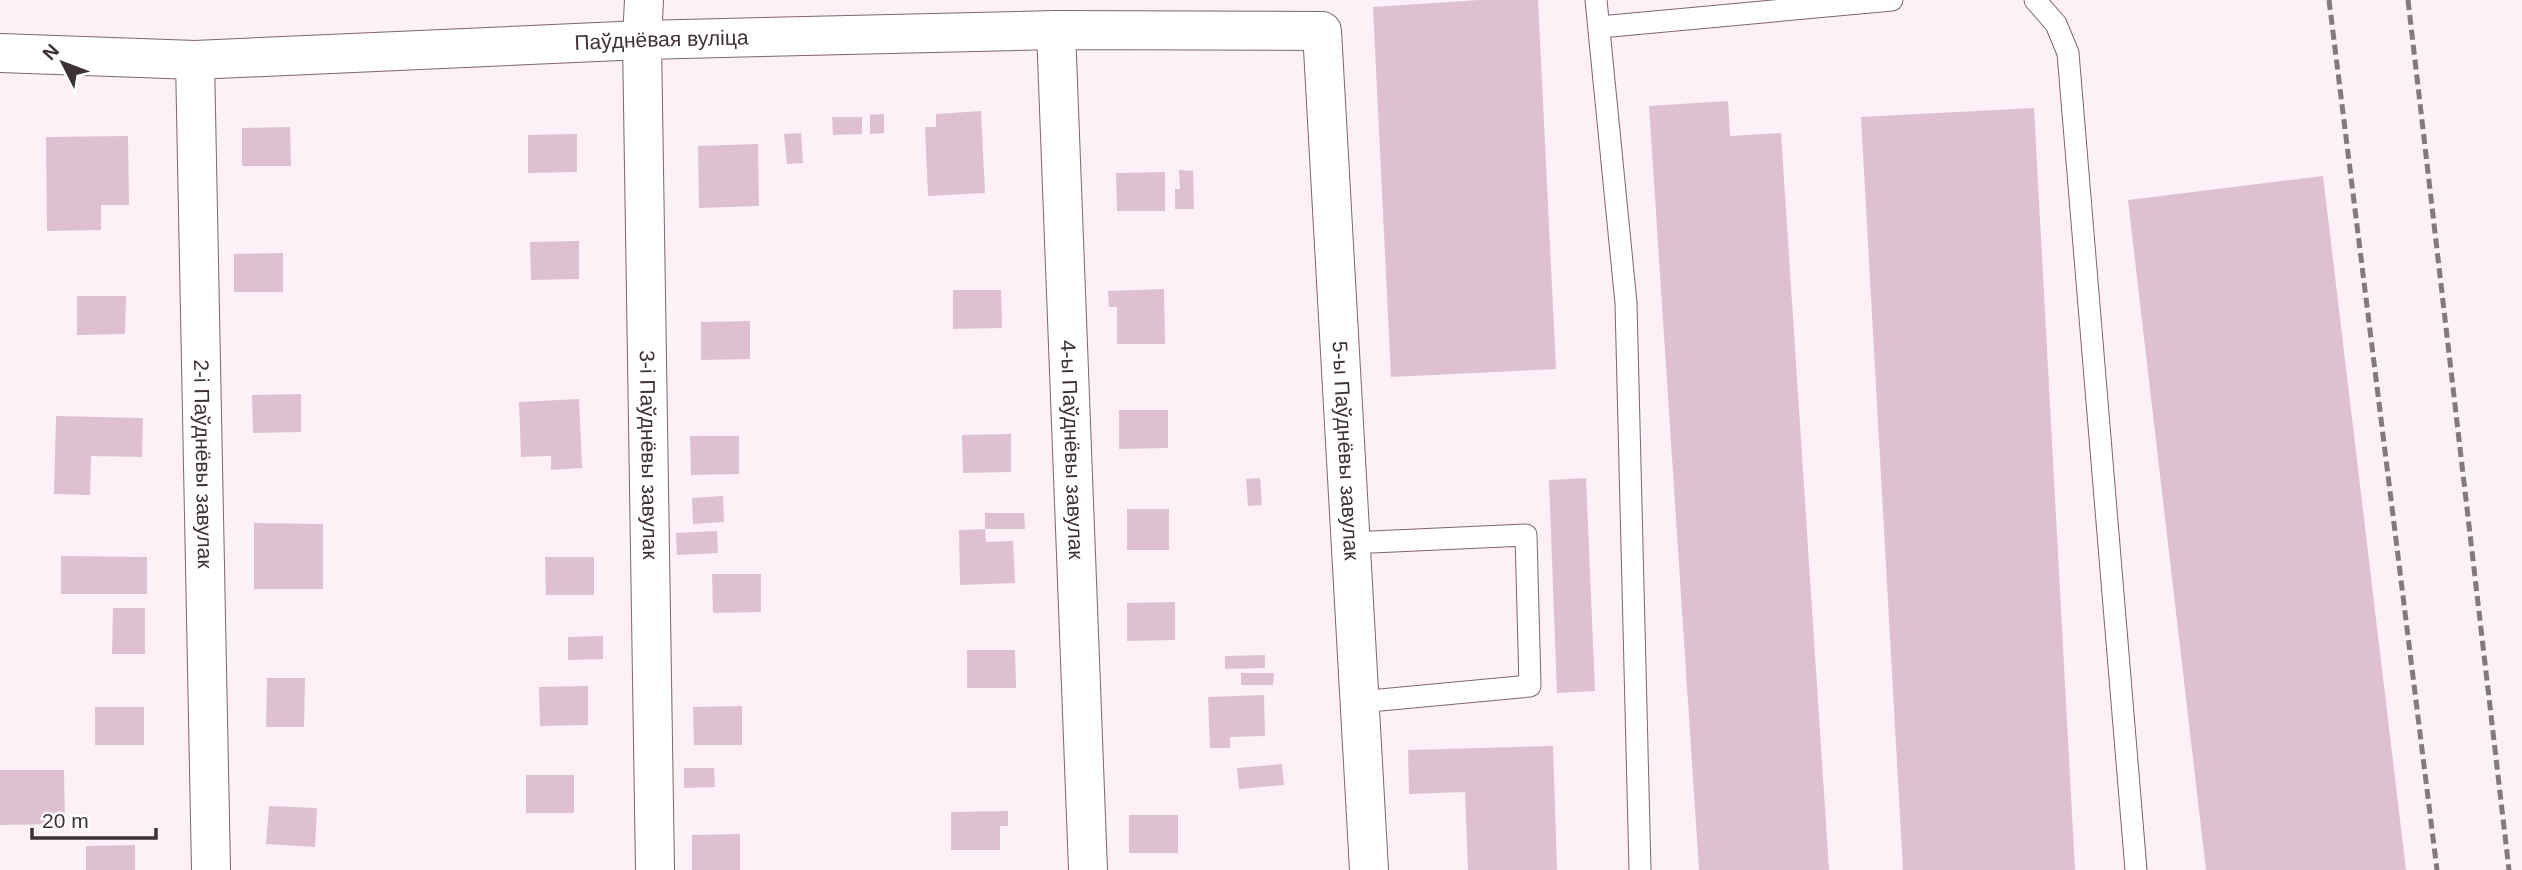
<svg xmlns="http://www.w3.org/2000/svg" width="2522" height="870" viewBox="0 0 2522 870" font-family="Arial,sans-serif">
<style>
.building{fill:#dfc0d1}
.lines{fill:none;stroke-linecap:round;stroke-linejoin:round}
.service-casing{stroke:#7f6473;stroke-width:23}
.minor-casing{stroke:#7f6473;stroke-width:40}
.service{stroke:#fff;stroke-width:21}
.minor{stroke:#fff;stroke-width:38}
.rail{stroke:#85787f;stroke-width:5;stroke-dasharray:10 5;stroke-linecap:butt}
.labels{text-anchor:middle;stroke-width:7;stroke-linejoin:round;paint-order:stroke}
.street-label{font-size:21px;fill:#3d3037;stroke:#fff}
</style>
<rect width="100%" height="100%" fill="#fdf0f7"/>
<g class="building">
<polygon points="1479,0 1538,0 1556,369 1391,377 1373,7"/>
<polygon points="1728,101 1730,136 1781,133 1829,870 1699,870 1649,106"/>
<polygon points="2034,108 2075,870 1903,870 1861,117"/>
<polygon points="981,111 985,193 928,196 925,127 936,127 936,114"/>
<polygon points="884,114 884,133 870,134 870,115"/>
<polygon points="832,117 862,117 862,134 833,135"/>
<polygon points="290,127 291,166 242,166 242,128"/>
<polygon points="801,133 803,163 787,164 784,134"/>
<polygon points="577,134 577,172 528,173 528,135"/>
<polygon points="128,136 129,205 101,205 101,230 47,231 46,137"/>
<polygon points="758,144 759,206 699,208 698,146"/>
<polygon points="1179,170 1193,171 1194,209 1175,209 1175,189 1180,189"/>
<polygon points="1165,172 1165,211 1117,211 1116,173"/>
<polygon points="2323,176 2406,870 2206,870 2128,200"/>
<polygon points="579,241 579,279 531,280 530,242"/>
<polygon points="283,253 283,292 234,292 234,254"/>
<polygon points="1164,289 1165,344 1117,344 1117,307 1109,307 1108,291"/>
<polygon points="953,290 1001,290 1002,328 953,329"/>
<polygon points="77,296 126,296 125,334 77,335"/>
<polygon points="750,321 750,359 701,360 701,322"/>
<polygon points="301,394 301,432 253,433 252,395"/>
<polygon points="579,399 582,468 551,470 551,456 521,457 519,402"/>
<polygon points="1119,410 1168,410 1168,448 1119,449"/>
<polygon points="56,416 143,418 142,457 91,456 90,495 54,494"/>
<polygon points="1011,434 1011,472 963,473 962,435"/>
<polygon points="690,436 739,436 739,474 691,475"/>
<polygon points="1260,478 1262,505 1248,506 1246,479"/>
<polygon points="1586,478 1595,691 1557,693 1549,480"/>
<polygon points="723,496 724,522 693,524 692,498"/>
<rect x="1127" y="509" width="42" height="41"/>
<polygon points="985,513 1024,513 1025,529 985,529"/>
<polygon points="254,523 323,524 323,589 254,589"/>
<polygon points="985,529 986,542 1013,541 1015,583 960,585 959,530"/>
<polygon points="717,531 718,553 677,555 676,533"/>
<polygon points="61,556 147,557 147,594 61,594"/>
<polygon points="545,557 594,557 594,595 546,595"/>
<polygon points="712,574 761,574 761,612 713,613"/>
<polygon points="1175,602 1175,640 1127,641 1127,603"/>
<polygon points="113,608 145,608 145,654 112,654"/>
<polygon points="603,636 603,659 568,660 568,637"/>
<polygon points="967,650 1015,650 1016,688 967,688"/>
<polygon points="1265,655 1265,668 1225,669 1225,656"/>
<polygon points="1241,673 1274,673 1273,685 1241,685"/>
<polygon points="267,678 305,678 304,727 266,727"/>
<polygon points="588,686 588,725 540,726 539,687"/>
<polygon points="1264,695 1265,736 1230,737 1230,748 1210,748 1208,697"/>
<polygon points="742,706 742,745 694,745 693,707"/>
<rect x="95" y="707" width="49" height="38"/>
<polygon points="1553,746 1557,870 1468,870 1465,792 1409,794 1408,750"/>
<polygon points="1282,764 1284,785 1239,789 1237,768"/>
<polygon points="684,768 714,768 715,787 684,788"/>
<polygon points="0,770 64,770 65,824 0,825"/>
<rect x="526" y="775" width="48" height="38"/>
<polygon points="269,806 317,808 315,847 266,844"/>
<polygon points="1008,811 1008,826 1000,826 1000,850 951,850 951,812"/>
<rect x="1129" y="815" width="49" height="38"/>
<polygon points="740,834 740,870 692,870 692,835"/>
<polygon points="135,845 135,870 86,870 86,846"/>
</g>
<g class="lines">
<g class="service-casing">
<g id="service">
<polyline points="1596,0 1626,303 1640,870"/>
<polyline points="2035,0 2056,24 2068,53 2136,870"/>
<polyline points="1600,27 1892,0"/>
<polyline points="1350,543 1526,535 1530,686 1359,702"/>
</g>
</g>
<g class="minor-casing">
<g id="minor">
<path id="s1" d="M644 0 642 40 655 870"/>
<path id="s2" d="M1056 30 1088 870"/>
<path id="s3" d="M0 53 195 60 642 40 1056 30 1322 31 1369 870"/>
<path id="s4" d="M195 60 211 870"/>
</g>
</g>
<use href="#service" class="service"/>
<use href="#minor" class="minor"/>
<g class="rail">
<polyline points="2329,0 2437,870"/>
<polyline points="2408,0 2509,870"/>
</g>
</g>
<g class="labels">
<g class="street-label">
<text dy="7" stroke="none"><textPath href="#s3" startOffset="662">Паўднёвая вуліца</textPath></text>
<text dy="7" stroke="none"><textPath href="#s2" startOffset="420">4-ы Паўднёвы завулак</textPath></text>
<text dy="7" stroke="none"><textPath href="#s3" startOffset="1743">5-ы Паўднёвы завулак</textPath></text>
<text dy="7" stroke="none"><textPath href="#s1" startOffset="455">3-і Паўднёвы завулак</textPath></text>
<text dy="7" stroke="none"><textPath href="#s4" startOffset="404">2-і Паўднёвы завулак</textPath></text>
</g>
</g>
<g transform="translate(63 63) rotate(312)" stroke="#ffffff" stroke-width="5" paint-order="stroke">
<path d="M0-5L12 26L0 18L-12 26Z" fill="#3d3037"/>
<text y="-10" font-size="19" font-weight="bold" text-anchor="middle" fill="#3d3037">N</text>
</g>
<path d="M32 828v10h124v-10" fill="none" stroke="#3d3037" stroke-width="3.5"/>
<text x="42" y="828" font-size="21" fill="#3d3037" stroke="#ffffff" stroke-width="5" paint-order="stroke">20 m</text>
</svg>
